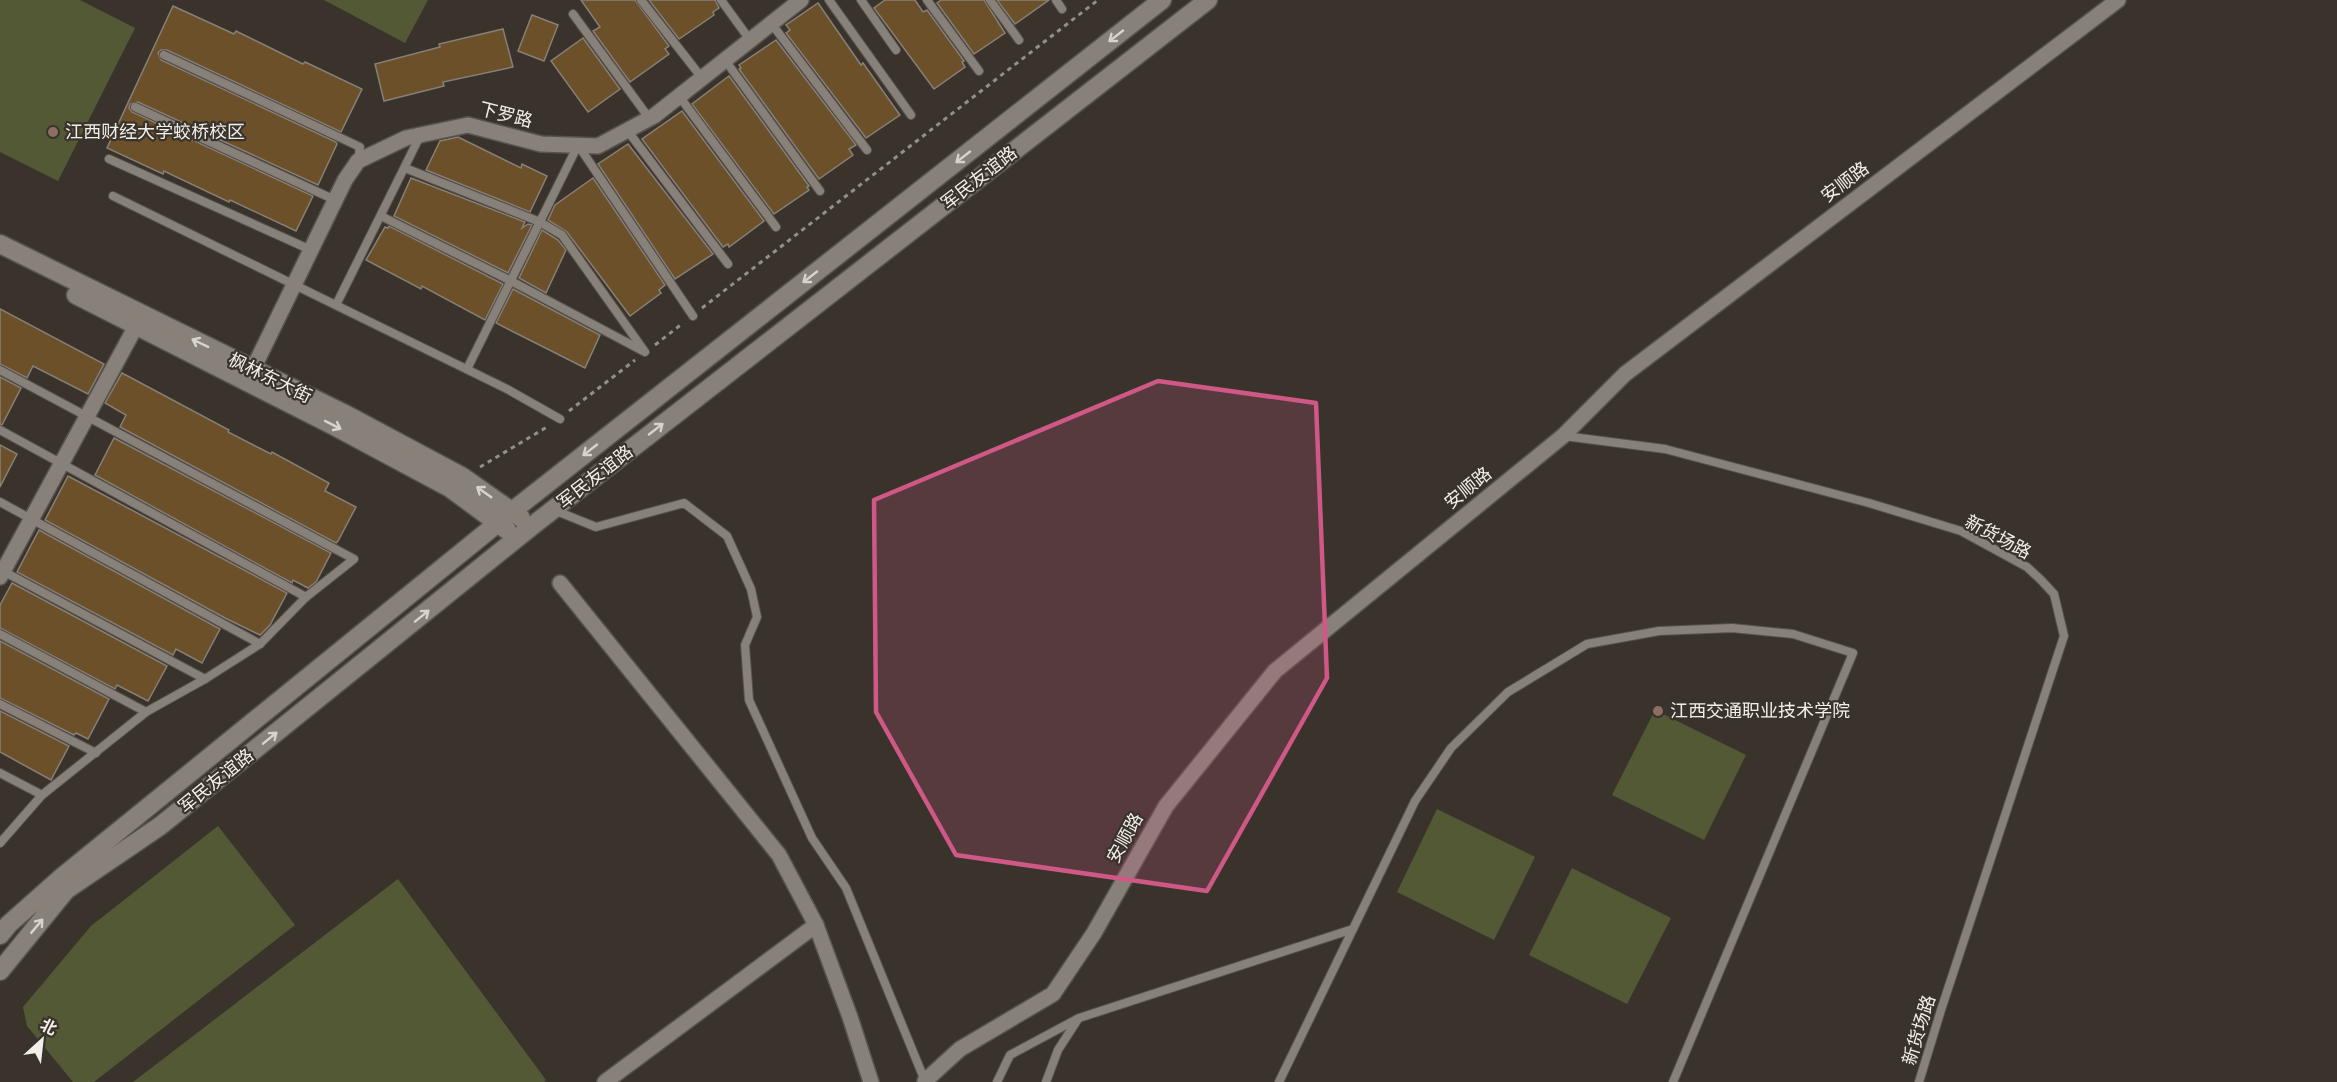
<svg xmlns="http://www.w3.org/2000/svg" width="2337" height="1082" viewBox="0 0 2337 1082" font-family="Lato,'Noto Sans SC',sans-serif">
<style>
.green{fill:#545935}
.building{fill:#6c502a;stroke:#868078;stroke-width:1.5}
.lines{fill:none;stroke-linecap:round;stroke-linejoin:round}
.service-casing{stroke:#57524c;stroke-width:10}
.minor-casing{stroke:#57524c;stroke-width:18}
.tertiary-casing{stroke:#57524c;stroke-width:21}
.path{stroke:#948f89;stroke-width:3;stroke-dasharray:4.5 4.5;stroke-linecap:butt}
.service{stroke:#878179;stroke-width:8}
.minor{stroke:#878179;stroke-width:15}
.tertiary{stroke:#878179;stroke-width:18}
.oneway{stroke:#d7d4ce}
.marked{fill:#d05886;fill-opacity:0.2;stroke:#d05886;stroke-width:4.5;stroke-linejoin:round}
.education-dot{fill:#8d6e63;stroke:#39332c;stroke-width:2}
.labels{text-anchor:middle;stroke-width:4.5;stroke-linejoin:round;paint-order:stroke}
.street-label{font-size:18px;fill:#f2efea;stroke:#39332c}
.poi-label{font-size:18px;fill:#f2efea;stroke:#39332c;text-anchor:start}
</style>
<rect width="100%" height="100%" fill="#39332c"/>
<g class="green">
<polygon points="0,0 80,0 135,28 58,181 0,152"/>
<polygon points="324,0 428,0 405,43"/>
<polygon points="1655,710 1746,755 1704,840 1612,795"/>
<polygon points="1437,809 1535,857 1494,940 1397,892"/>
<polygon points="218,826 295,925 94,1082 73,1082 27,1026 23,1007 91,926"/>
<polygon points="1572,868 1671,918 1627,1004 1529,955"/>
<polygon points="398,879 546,1080 544,1082 133,1082"/>
</g>
<g class="building">
<polygon points="581,0 635,0 669,46 665,49 669,54 630,82 593,31 600,27"/>
<polygon points="649,0 715,0 719,8 713,12 714,15 679,39"/>
<polygon points="885,0 915,0 923,12 927,10 964,61 962,62 965,67 934,89 874,8"/>
<polygon points="941,0 984,0 1005,33 974,54 937,3"/>
<polygon points="997,0 1049,0 1015,24"/>
<polygon points="818,3 861,65 863,63 900,115 866,138 786,33 790,30 786,25"/>
<polygon points="173,6 234,34 236,31 303,64 305,62 362,89 341,132 167,50 161,50 158,53 161,60 336,142 337,144 318,185 138,102 130,104 129,108 132,112 313,196 296,231 230,200 229,202 164,171 163,174 107,148"/>
<polygon points="532,15 558,25 544,61 518,51"/>
<polygon points="503,29 513,67 443,82 444,86 384,101 375,64 440,47 439,44"/>
<polygon points="583,38 620,89 588,112 551,61"/>
<polygon points="776,40 856,145 849,149 853,155 819,179 739,69 741,68 739,65"/>
<polygon points="729,76 809,186 807,187 809,190 774,214 692,104"/>
<polygon points="682,111 764,221 729,247 728,244 723,247 642,139"/>
<polygon points="458,137 521,168 522,164 547,176 530,212 426,170 440,141"/>
<polygon points="628,144 713,254 675,279 598,164"/>
<polygon points="411,178 525,222 522,228 528,224 532,225 508,273 394,216"/>
<polygon points="593,178 665,285 659,290 661,293 630,316 567,232 548,220 555,205"/>
<polygon points="389,226 503,284 485,320 422,286 421,289 366,260 385,227 388,228"/>
<polygon points="542,230 558,240 566,250 546,293 519,278"/>
<polygon points="513,289 600,335 585,368 496,323"/>
<polygon points="0,309 104,364 88,394 33,366 27,378 0,364"/>
<polygon points="122,373 229,430 228,432 271,454 272,452 329,483 325,491 356,507 338,541 336,543 120,427 126,415 105,403"/>
<polygon points="0,377 21,388 2,425 0,424"/>
<polygon points="114,438 331,553 316,582 308,588 293,580 292,583 95,475"/>
<polygon points="0,445 17,454 0,487"/>
<polygon points="68,476 287,593 270,625 260,635 225,618 45,520"/>
<polygon points="39,530 220,629 202,663 176,649 173,655 17,572"/>
<polygon points="12,583 167,666 148,701 117,685 115,689 0,628 0,605"/>
<polygon points="0,641 109,699 88,739 76,733 74,735 0,698"/>
<polygon points="0,711 69,746 51,780 0,752"/>
</g>
<g class="lines">
<g class="service-casing">
<g id="service">
<polyline points="641,0 702,78"/>
<polyline points="721,0 750,40"/>
<polyline points="829,0 911,115"/>
<polyline points="861,0 896,50"/>
<polyline points="927,0 979,71"/>
<polyline points="990,0 1019,40"/>
<polyline points="1056,0 1062,9"/>
<polyline points="573,14 649,118"/>
<polyline points="771,23 867,150"/>
<polyline points="164,55 360,147 358,160"/>
<polyline points="725,60 820,191"/>
<polyline points="679,96 776,227"/>
<polyline points="135,107 335,200"/>
<polyline points="627,130 728,264"/>
<polyline points="109,159 311,250"/>
<polyline points="405,168 540,222 562,235 645,352"/>
<polyline points="113,196 507,389 560,419"/>
<polyline points="381,216 511,281 643,351"/>
<polyline points="336,305 420,136"/>
<polyline points="467,369 578,145 693,316"/>
<polyline points="0,370 354,559 306,597 260,644 205,679 146,712 42,795 0,843"/>
<polyline points="0,430 306,597"/>
<polyline points="1564,436 1665,449 1869,503 1961,531 2027,567 2041,580 2054,594 2064,636 1941,1010 1919,1082"/>
<polyline points="0,502 260,644"/>
<polyline points="554,510 596,527 684,503 727,536 751,589 757,617 745,645 749,700 812,838 846,888 925,1081"/>
<polyline points="1,570 205,679"/>
<polyline points="0,634 146,712"/>
<polyline points="0,704 96,753"/>
<polyline points="0,773 42,795"/>
<polyline points="997,1082 1010,1055 1079,1018 1353,929 1415,801 1451,748 1508,692 1587,644 1659,631 1732,628 1793,634 1853,653 1673,1082"/>
<polyline points="1046,1082 1058,1050 1078,1019"/>
<polyline points="1279,1082 1353,929"/>
</g>
</g>
<g class="minor-casing">
<g id="minor">
<polyline points="253,369 345,180 358,161 406,138 468,125 541,144 598,146 654,116 801,0"/>
<polyline points="0,577 136,326"/>
<polyline points="560,583 779,855 816,925 850,1017 871,1082"/>
<polyline points="925,1081 960,1049 1053,994 1094,933 1166,806 1275,671 1563,436 1625,374 2118,0"/>
<polyline points="605,1082 816,925"/>
</g>
</g>
<g class="tertiary-casing">
<g id="tertiary">
<polyline points="0,244 345,414 463,477 521,518"/>
<polyline points="76,295 334,426 450,488 507,530"/>
<polyline points="0,935 9,924 62,877 515,509 1162,0"/>
<polyline points="0,971 66,890 160,826 532,526 1208,0"/>
</g>
</g>
<g class="path">
<polyline points="702,308 1098,0"/>
<polyline points="655,345 683,323"/>
<polyline points="569,411 635,360"/>
<polyline points="480,467 547,427"/>
</g>
<use href="#service" class="service"/>
<use href="#minor" class="minor"/>
<use href="#tertiary" class="tertiary"/>
</g>
<defs><path id="oneway-shaft" d="M-6 0H5M1.5-3L5.5 0L1.5 3" fill="none" stroke-width="1.6" stroke-linecap="round" stroke-linejoin="round" transform="scale(1.5)"/></defs>
<g class="oneway">
<use href="#oneway-shaft" transform="translate(1116 36) rotate(142)"/>
<use href="#oneway-shaft" transform="translate(963 157) rotate(142)"/>
<use href="#oneway-shaft" transform="translate(810 277) rotate(142)"/>
<use href="#oneway-shaft" transform="translate(200 343) rotate(-154)"/>
<use href="#oneway-shaft" transform="translate(333 425) rotate(27)"/>
<use href="#oneway-shaft" transform="translate(656 429) rotate(-38)"/>
<use href="#oneway-shaft" transform="translate(590 450) rotate(142)"/>
<use href="#oneway-shaft" transform="translate(484 492) rotate(-145)"/>
<use href="#oneway-shaft" transform="translate(422 616) rotate(-39)"/>
<use href="#oneway-shaft" transform="translate(270 738) rotate(-39)"/>
<use href="#oneway-shaft" transform="translate(37 926) rotate(-50)"/>
</g>
<path class="marked" d="M1158 381 1316 403 1327 678 1207 891 956 855 876 712 874 500Z"/>
<g class="education-dot">
<circle cx="53" cy="132" r="6"/>
<circle cx="1658" cy="711" r="6"/>
</g>
<g class="labels">
<g class="street-label">
<text transform="translate(506 115) rotate(14)" y="6">下罗路</text>
<text transform="translate(979 178) rotate(-38)" y="6">军民友谊路</text>
<text transform="translate(1845 182) rotate(-37)" y="6">安顺路</text>
<text transform="translate(270 378) rotate(26)" y="6">枫林东大街</text>
<text transform="translate(595 477) rotate(-38)" y="6">军民友谊路</text>
<text transform="translate(1468 488) rotate(-39)" y="6">安顺路</text>
<text transform="translate(1998 537) rotate(28)" y="6">新货场路</text>
<text transform="translate(216 781) rotate(-39)" y="6">军民友谊路</text>
<text transform="translate(1125 838) rotate(-61)" y="6">安顺路</text>
<text transform="translate(1919 1030) rotate(-73)" y="6">新货场路</text>
</g>
<g class="poi-label">
<text x="65" y="138">江西财经大学蛟桥校区</text>
<text x="1670" y="717">江西交通职业技术学院</text>
</g>
</g>
<g transform="translate(42 1040) rotate(27)" stroke="#39332c" stroke-width="4.5" paint-order="stroke">
<path d="M0-4.5L10 22L0 15L-10 22Z" fill="#f2efea"/>
<text y="-9" font-size="16" font-weight="bold" text-anchor="middle" fill="#f2efea">北</text>
</g>
</svg>
